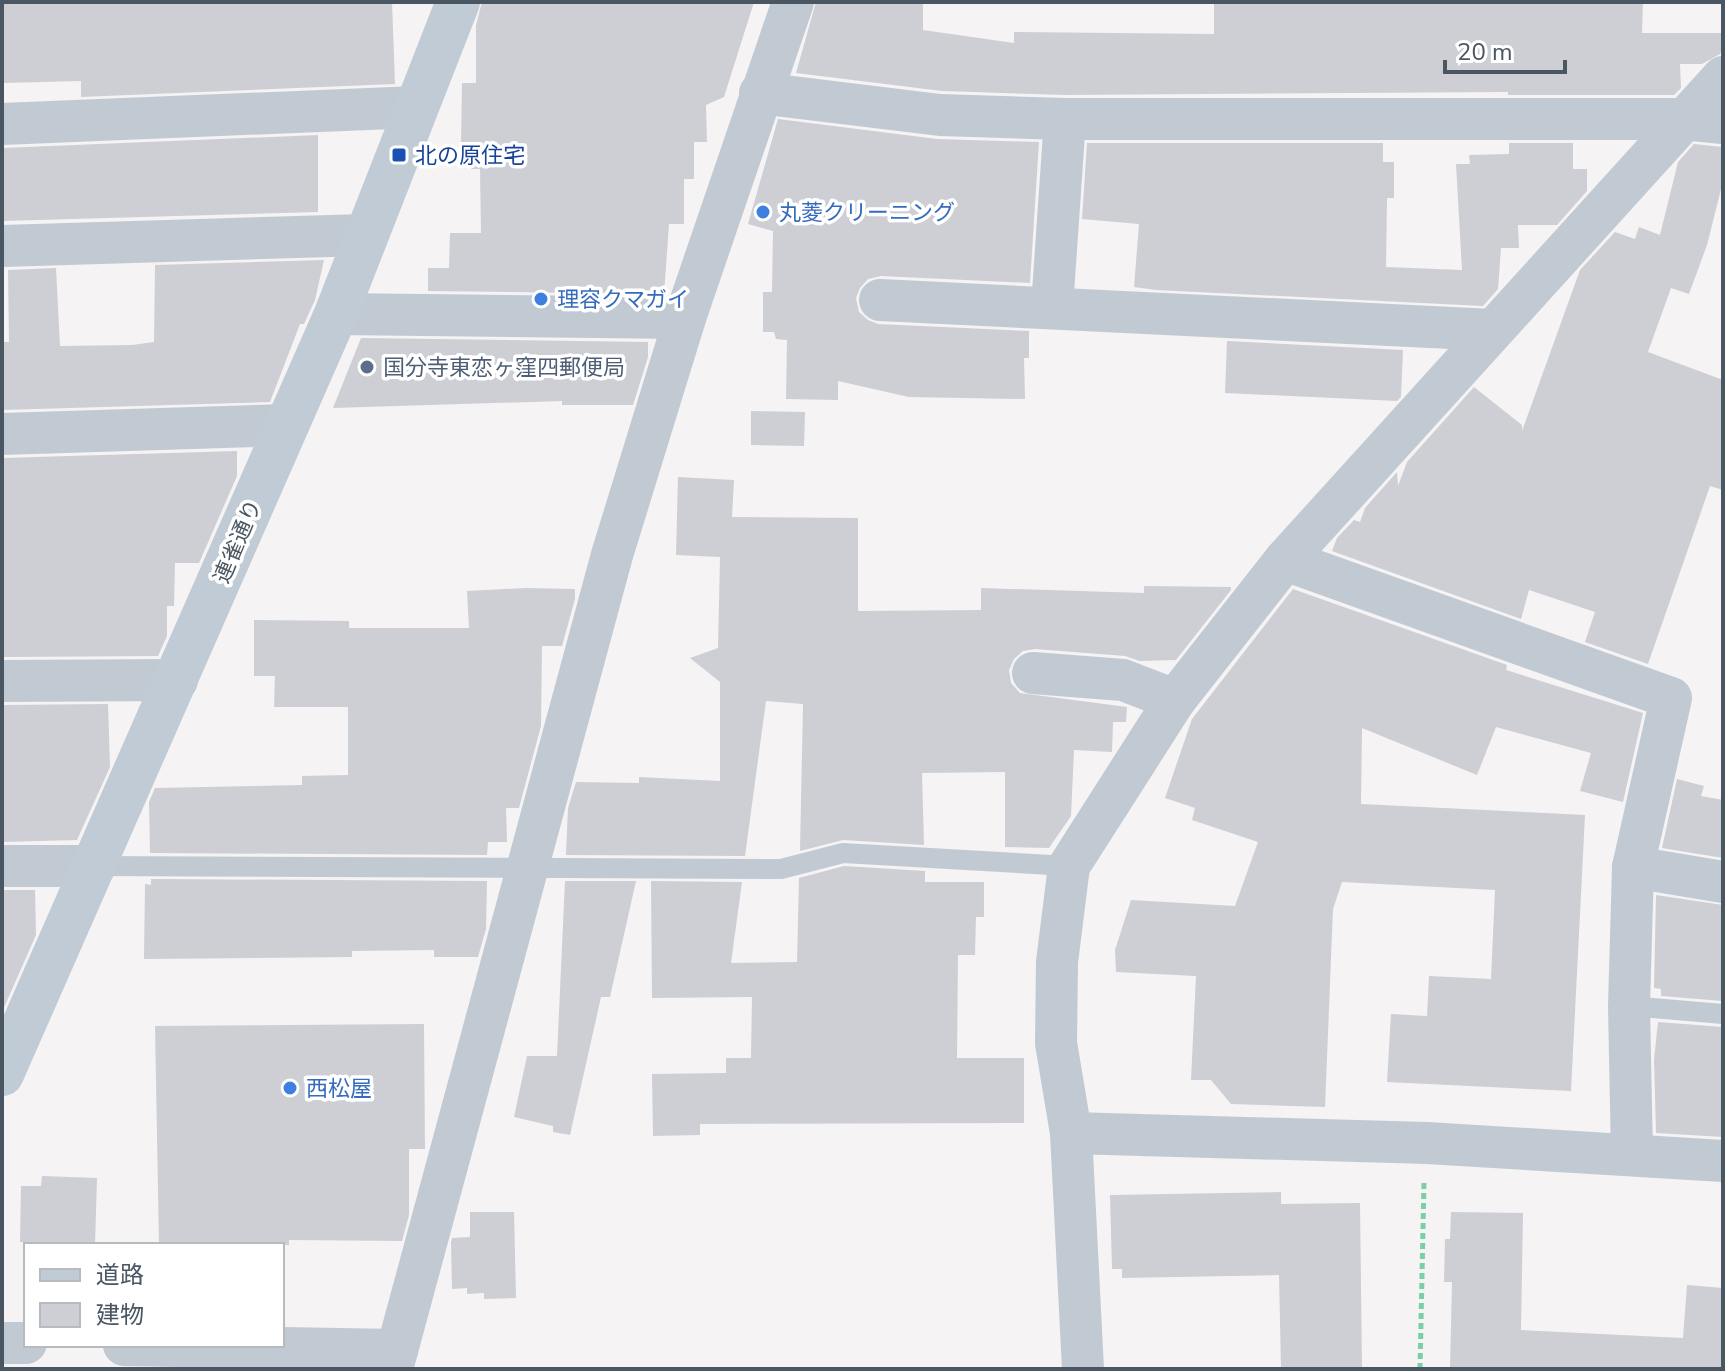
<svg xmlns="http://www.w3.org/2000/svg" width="1725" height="1371" viewBox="0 0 1725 1371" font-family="'Nunito Sans','Noto Sans JP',sans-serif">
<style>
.building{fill:#cdcfd5}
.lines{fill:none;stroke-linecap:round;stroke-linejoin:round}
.path{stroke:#7ad0a6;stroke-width:5;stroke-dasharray:6 4;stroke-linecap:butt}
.lane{stroke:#c1cad2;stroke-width:20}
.street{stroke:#c1cad2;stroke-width:42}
.secondary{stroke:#c1cbd6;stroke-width:44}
.transit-dot{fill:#1a4fb4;stroke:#fff;stroke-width:3}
.shop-dot{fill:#3f7fe0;stroke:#fff;stroke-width:3}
.service-dot{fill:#5c6f8a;stroke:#fff;stroke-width:3}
.labels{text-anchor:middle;stroke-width:7;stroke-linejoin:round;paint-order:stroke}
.transit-label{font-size:22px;fill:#164399;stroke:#fff;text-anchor:start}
.shop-label{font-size:22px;fill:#366cbe;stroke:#fff;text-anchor:start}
.service-label{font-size:22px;fill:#4e5e75;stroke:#fff;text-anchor:start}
.street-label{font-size:22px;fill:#4a5661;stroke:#fff}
</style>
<rect width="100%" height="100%" fill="#f5f3f3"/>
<g class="building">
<polygon points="2,2 392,2 395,84 81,97 81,81 2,83"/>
<polygon points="482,2 754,2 724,97 706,105 707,142 694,142 694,179 684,179 684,224 669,224 664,294 428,291 428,268 449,268 450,233 481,233 480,169 471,169 471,143 461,144 462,83 476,83 476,25"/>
<polygon points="816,2 923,2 923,30 1014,43 1014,32 1214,34 1214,2 1643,2 1642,33 1723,33 1723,46 1720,54 1702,64 1680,64 1681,88 1674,95 1508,95 1508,92 1065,95 942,91 796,73"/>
<polygon points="778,119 937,139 1039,142 1030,283 881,276 868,279 860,288 856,298 859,312 868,320 878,324 1029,331 1029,358 1024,358 1025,399 909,397 838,381 838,400 786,399 787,340 776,339 774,332 763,332 763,292 772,292 773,231 748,224"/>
<polygon points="318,135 318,212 2,221 2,148"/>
<polygon points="1087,143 1383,143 1383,162 1394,162 1394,198 1387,198 1386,267 1462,270 1456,164 1470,164 1469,155 1509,154 1509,143 1573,143 1573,169 1587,169 1587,191 1557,225 1518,225 1519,248 1501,248 1498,289 1483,306 1156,290 1134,287 1139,224 1082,219"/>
<polygon points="1694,144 1723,147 1723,181 1707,245 1689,294 1671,288 1648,352 1723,380 1723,490 1710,486 1648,664 1585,642 1595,612 1529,590 1521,619 1332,551 1337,538 1354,520 1360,522 1365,508 1397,472 1398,486 1407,462 1474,387 1522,425 1522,431 1580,270 1615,232 1635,239 1639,227 1660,235 1678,162"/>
<polygon points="324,260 315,300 304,324 300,324 270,402 2,410 2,342 9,342 8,270 56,268 60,346 132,345 154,342 155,265"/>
<polygon points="361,338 648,342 648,357 633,405 562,405 562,401 333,408"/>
<polygon points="1227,341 1403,350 1401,397 1397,401 1225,393"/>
<polygon points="751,411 805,412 804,446 751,445"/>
<polygon points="237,451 237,476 199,563 175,563 174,606 167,606 167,636 158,656 2,657 2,458"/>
<polygon points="678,477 734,480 732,517 858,518 858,611 981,610 981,588 1144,593 1144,586 1231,587 1231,590 1176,660 1140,661 1125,656 1035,649 1023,651 1014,659 1009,670 1011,683 1020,693 1127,707 1126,722 1113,722 1112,752 1074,750 1071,816 1049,848 1005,847 1005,772 922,773 924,845 843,840 800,851 803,704 766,701 745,856 566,855 568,808 576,782 639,783 639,777 720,781 720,682 690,658 718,648 720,557 676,555"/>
<polygon points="526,588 575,589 575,599 562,646 542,646 541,726 519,808 506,808 507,842 488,842 487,855 150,853 149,802 155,788 302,785 302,776 348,775 348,707 274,707 275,676 254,676 254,620 349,621 349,628 469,628 467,591"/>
<polygon points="1293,589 1507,665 1506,670 1643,713 1623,802 1580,791 1591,753 1496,727 1477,775 1362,728 1361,804 1585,815 1571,1091 1387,1082 1391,1014 1427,1016 1429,976 1491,979 1495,890 1342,882 1333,909 1325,1107 1231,1104 1211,1080 1191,1080 1196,976 1116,972 1115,950 1131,900 1235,906 1258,842 1192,820 1195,808 1165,798 1192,719"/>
<polygon points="108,704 110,767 77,840 2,842 2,705"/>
<polygon points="1677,779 1704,786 1701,796 1723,800 1723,858 1662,848"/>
<polygon points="844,866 925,871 925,882 984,882 984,917 976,917 975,955 958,955 957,1058 1024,1058 1024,1123 700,1124 700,1135 653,1136 652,1074 726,1073 726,1058 751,1058 752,997 652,998 651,881 742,882 731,963 797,962 799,878"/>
<polygon points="151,879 487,881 486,929 478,957 434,957 434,950 352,951 352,957 144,959 145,884 151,885"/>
<polygon points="565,881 636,881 610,997 601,997 570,1135 553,1132 553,1126 514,1117 527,1056 557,1056"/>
<polygon points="2,890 35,890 36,935 2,1012"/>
<polygon points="1656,895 1723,905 1723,1001 1661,996 1661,989 1654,988"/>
<polygon points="1658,1022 1723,1027 1723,1137 1656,1133 1654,1060"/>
<polygon points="424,1024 425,1149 409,1149 409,1215 402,1241 289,1240 289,1245 159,1245 155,1026"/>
<polygon points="42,1176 97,1178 95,1244 20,1242 21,1186 41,1186"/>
<polygon points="1281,1192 1281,1204 1360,1203 1362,1369 1281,1369 1279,1275 1122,1278 1122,1269 1112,1269 1110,1195"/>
<polygon points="470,1212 514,1212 516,1298 484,1299 484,1293 467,1294 467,1288 452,1289 451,1242 452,1238 470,1237"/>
<polygon points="1451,1212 1523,1213 1521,1330 1683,1338 1687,1285 1723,1288 1723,1369 1450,1369 1452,1282 1444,1282 1445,1239 1450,1239"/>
</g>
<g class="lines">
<polyline class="path" points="1420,1369 1424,1182"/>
<g class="lane">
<polyline points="95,866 781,869 843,853 1069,866"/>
<polyline points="1629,1006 1723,1014"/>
</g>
<g class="street">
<polyline points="760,93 940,115 1065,119 1682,119 1723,123"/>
<polyline points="2,124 417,107"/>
<polyline points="2,246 365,235"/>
<polyline points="880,300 1492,330"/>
<polyline points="1052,307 1065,119"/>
<polyline points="336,314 685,318"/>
<polyline points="2,434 288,425"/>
<polyline points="1285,560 1671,698 1633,867 1629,1006 1632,1155"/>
<polyline points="1033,673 1123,680 1175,700"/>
<polyline points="2,681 177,680"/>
<polyline points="2,866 95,866"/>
<polyline points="1633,867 1723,882"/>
<polyline points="1071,1133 1427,1143 1723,1161"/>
<polyline points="2,1343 26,1343"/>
<polyline points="124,1345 397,1350"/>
<polyline points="392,1369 612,555 685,318 793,2"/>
<polyline points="1083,1369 1071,1133 1056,1043 1057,962 1069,866 1175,700 1285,560 1723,77"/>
</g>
<polyline class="secondary" points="2,1074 336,314 458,2"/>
</g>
<rect class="transit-dot" x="391" y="147" width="16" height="16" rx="4"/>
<g class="shop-dot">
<circle cx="763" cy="212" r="8"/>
<circle cx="541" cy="299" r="8"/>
<circle cx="290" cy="1088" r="8"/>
</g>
<circle class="service-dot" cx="367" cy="367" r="8"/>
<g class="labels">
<g class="transit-label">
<text x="415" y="163">北の原住宅</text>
</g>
<g class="shop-label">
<text x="779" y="220">丸菱クリーニング</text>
<text x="557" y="307">理容クマガイ</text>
<text x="306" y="1096">西松屋</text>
</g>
<g class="service-label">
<text x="383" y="375">国分寺東恋ヶ窪四郵便局</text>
</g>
<g class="street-label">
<text transform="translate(237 541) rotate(-67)" y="8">連雀通り</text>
</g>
</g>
<rect width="1725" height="1371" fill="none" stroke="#4a5661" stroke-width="8"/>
<rect x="24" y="1243" width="260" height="104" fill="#ffffff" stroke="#b7bbc0" stroke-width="2"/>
<rect x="40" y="1269" width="40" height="12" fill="#c1cbd6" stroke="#b7bbc0" stroke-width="2"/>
<text x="96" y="1283" font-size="24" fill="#4a5661">道路</text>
<rect x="40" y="1303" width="40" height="24" fill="#cdcfd5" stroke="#b7bbc0" stroke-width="2"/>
<text x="96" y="1323" font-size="24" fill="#4a5661">建物</text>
<path d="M1445 60v12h120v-12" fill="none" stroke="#4a5661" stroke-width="4"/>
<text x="1457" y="60" font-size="24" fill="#4a5661" stroke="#ffffff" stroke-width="6" paint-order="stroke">20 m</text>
</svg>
